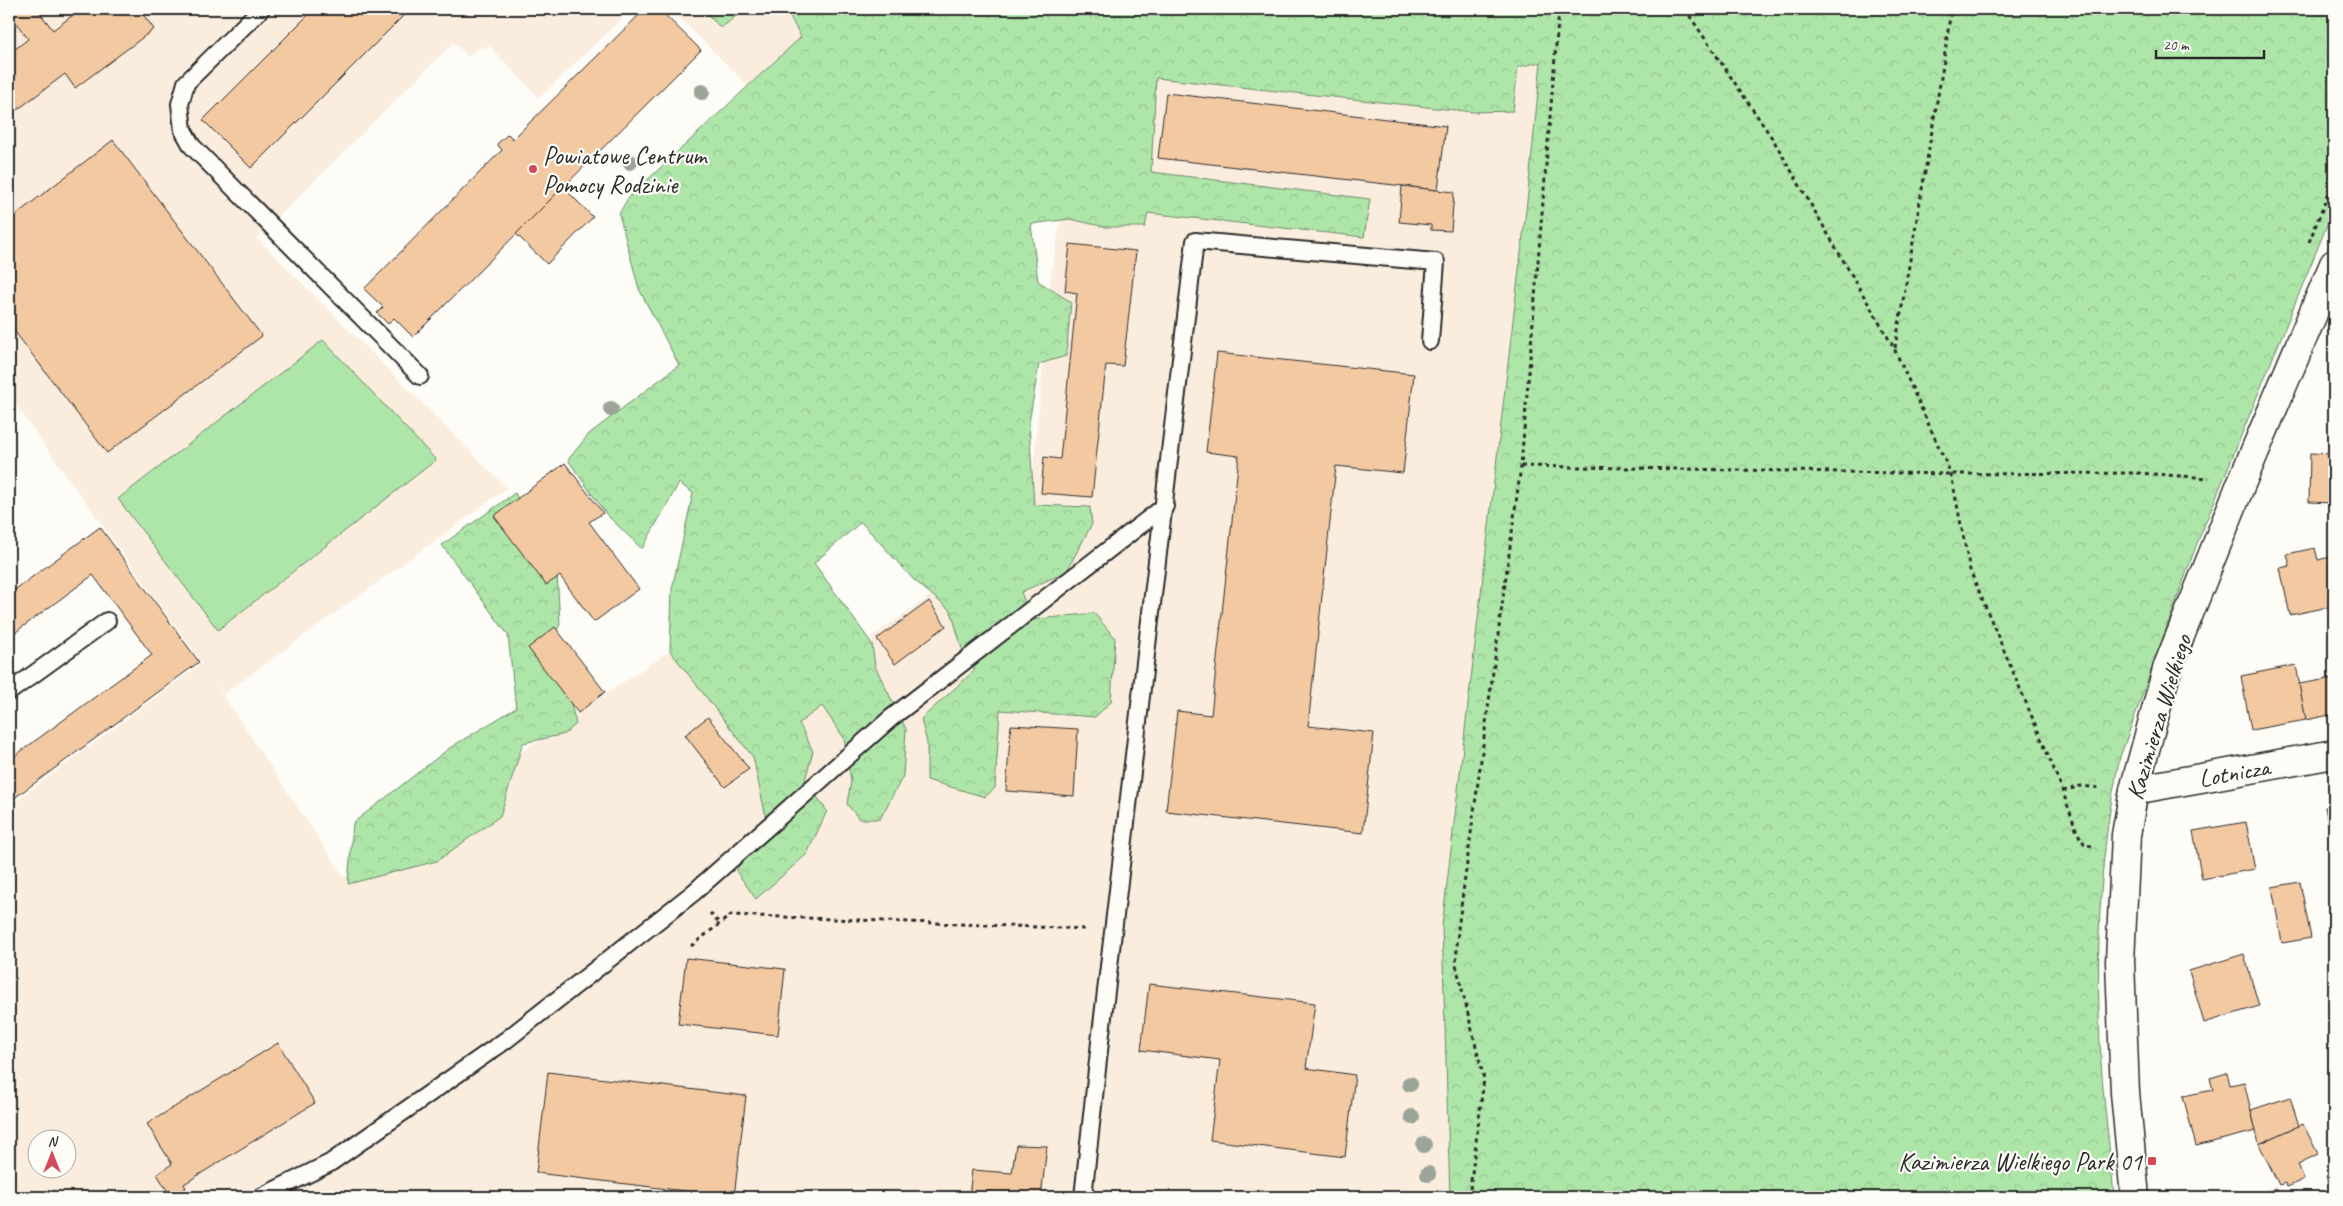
<svg xmlns="http://www.w3.org/2000/svg" width="2343" height="1206" viewBox="0 0 2343 1206" font-family="Caveat,sans-serif">
<style>
.built{fill:#faedde;fill-rule:evenodd}
.forest{fill:url(#forest-crowns);stroke:#6c886a}
.park{fill:url(#park-tufts);stroke:#6c886a}
.pitch{fill:#aee6a9;stroke:#6c886a}
.building{fill:#f3c9a2;stroke:#2b2b2b}
.lines{fill:none;stroke-linecap:round;stroke-linejoin:round}
.service-casing{stroke:#2b2b2b;stroke-width:20}
.minor-casing{stroke:#2b2b2b;stroke-width:31}
.path{stroke:#2b2b2b;stroke-width:3;stroke-dasharray:4 4;stroke-linecap:butt}
.service{stroke:#fdfcf7;stroke-width:16}
.minor{stroke:#fdfcf7;stroke-width:28}
.tree{fill:#9ca398}
.poi-dot{fill:#d1495b;stroke:#fdfcf7;stroke-width:2}
.labels{text-anchor:middle;stroke-width:4.5;stroke-linejoin:round;paint-order:stroke}
.poi-label{font-size:25px;fill:#2b2b2b;stroke:#fdfcf7;text-anchor:start}
.street-label{font-size:25px;fill:#2b2b2b;stroke:#fdfcf7}
</style>
<defs>
<pattern id="forest-crowns" width="20" height="18" patternUnits="userSpaceOnUse" patternTransform="scale(1.25)"><rect width="20" height="18" fill="#aee6a9"/><path d="M2 6a3 3 0 1 1 6 0M12 15a3 3 0 1 1 6 0" fill="none" stroke="#96c592"/></pattern>
<pattern id="park-tufts" width="24" height="20" patternUnits="userSpaceOnUse" patternTransform="scale(1.25)"><rect width="24" height="20" fill="#aee6a9"/><path d="M3 7l-1-3M5 7V3M7 7l1-3M15 17l-1-3M17 17v-4M19 17l1-3" fill="none" stroke="#96c592"/></pattern>
</defs>
<rect width="100%" height="100%" fill="#fdfcf7"/>
<filter id="ink" filterUnits="userSpaceOnUse"><feTurbulence type="fractalNoise" baseFrequency=".02" numOctaves="2"/><feDisplacementMap in="SourceGraphic" scale="10" xChannelSelector="R" yChannelSelector="G"/><feConvolveMatrix kernelMatrix="1 2 1 2 8 2 1 2 1" color-interpolation-filters="sRGB"/></filter>
<g filter="url(#ink)">
<g class="built">
<path d="M9 9H632L539 98 489 46 476 49 468 57 454 42 257 238 507 488 224 694 213 680 344 877 576 714 670 651 753 757 875 666 871 637 1028 528 1051 274 1088 71 1541 61 1528 193 1442 926 1450 1197H9V806L202 663 9 396ZM38 1138H68V1168H38Z"/>
<polygon points="671,9 786,9 801,37 748,86"/>
</g>
<g class="forest">
<path d="M786 9H2334V208L2196 546 2120 757C2099 851 2096 947 2100 1043 2102 1094 2110 1146 2114 1197H1450L1442 926 1528 193 1541 62 1518 67 1513 111 1473 112 1156 78 1151 172 1370 199 1364 237 1148 213 1145 227H1105L1070 219 1031 224 1038 281 1071 302 1066 356 1039 364 1029 423 1034 505 1090 507 1092 524 1066 572 1021 592 1031 620 1094 613 1115 638 1111 702 1095 717 1000 710 995 788 985 797 927 780V743L921 719 975 670 962 649 951 611 914 580 861 522 814 563 872 644 875 666 906 729 903 776 880 819H859L847 804 851 781 844 738 822 706 799 723 813 751 805 780 827 811 807 854 756 899 736 871 767 822 753 757 670 651 672 589 693 493 679 483 642 549 606 514 568 460 589 434 679 365 639 289 619 214 628 198 801 37Z"/>
<polygon points="515,493 557,572 560,625 543,651 570,699 576,724 565,734 523,743 500,816 437,861 348,884 353,823 451,747 516,708 508,635 442,545"/>
</g>
<polygon class="park" points="702,9 745,9 721,28"/>
<polygon class="pitch" points="323,340 436,460 218,630 118,499"/>
<g class="building">
<polygon points="9,9 37,9 53,30 81,9 139,9 154,29 75,88 65,74 9,116 9,54 28,39 9,13"/>
<polygon points="314,9 410,9 251,168 203,120"/>
<polygon points="645,9 659,9 701,50 413,337 394,318 388,324 377,313 383,307 364,289 502,150 497,144 508,134 513,139"/>
<polygon points="1166,93 1446,126 1438,190 1158,158"/>
<polygon points="113,140 262,336 107,453 9,324 9,220"/>
<polygon points="1402,186 1454,192 1451,231 1431,230 1431,225 1399,222"/>
<polygon points="563,187 593,217 547,264 516,234"/>
<polygon points="1070,244 1136,251 1123,366 1106,365 1092,497 1041,493 1044,457 1060,459 1077,293 1065,291"/>
<polygon points="1217,353 1414,374 1403,473 1336,466 1308,726 1374,733 1363,833 1166,811 1177,711 1211,715 1239,456 1206,452"/>
<polygon points="2310,453 2334,454 2334,503 2309,502"/>
<polygon points="565,463 603,513 589,522 639,589 594,622 560,576 546,585 494,516"/>
<polygon points="100,527 199,662 9,802 9,760 152,655 93,575 13,634 9,628 9,594"/>
<polygon points="2315,548 2318,560 2330,557 2334,578 2334,606 2290,615 2280,568 2290,566 2287,554"/>
<polygon points="929,601 946,626 895,664 877,639"/>
<polygon points="555,627 605,692 578,713 528,648"/>
<polygon points="2296,665 2306,720 2251,730 2241,676"/>
<polygon points="2334,678 2334,714 2306,720 2299,684"/>
<polygon points="708,717 749,769 725,787 685,735"/>
<polygon points="1011,725 1078,729 1074,796 1006,791"/>
<polygon points="2334,805 2334,856 2325,807"/>
<polygon points="2246,822 2255,869 2202,879 2193,831"/>
<polygon points="2300,882 2311,938 2282,943 2272,887"/>
<polygon points="2244,954 2259,1006 2204,1023 2189,971"/>
<polygon points="686,958 785,969 778,1035 678,1024"/>
<polygon points="1149,984 1315,1003 1306,1068 1355,1075 1345,1157 1210,1140 1220,1060 1141,1050"/>
<polygon points="278,1043 315,1103 184,1184 186,1188 171,1197 157,1174 172,1164 147,1124"/>
<polygon points="548,1072 746,1096 734,1197 536,1173"/>
<polygon points="2227,1073 2230,1085 2244,1082 2256,1131 2196,1146 2183,1096 2213,1090 2210,1078"/>
<polygon points="2290,1097 2299,1126 2259,1144 2251,1110"/>
<polygon points="2303,1124 2318,1154 2298,1164 2304,1180 2287,1187 2285,1183 2279,1185 2259,1144"/>
<polygon points="1016,1145 1047,1146 1041,1197 969,1197 972,1170 1012,1173"/>
<polygon points="2334,1173 2334,1197 2326,1176"/>
<polygon points="2274,1189 2285,1194 2286,1197 2254,1197"/>
</g>
<g class="lines">
<g class="service-casing">
<g id="service">
<polyline points="261,9 186,83 180,104 183,130 192,146 420,376"/>
<polyline points="9,692 107,621"/>
<polyline points="261,1197 330,1163 506,1040 693,893 891,718 1165,506"/>
<polyline points="1083,1197 1100,1042 1195,241 1436,262 1430,341"/>
</g>
</g>
<g class="minor-casing">
<g id="minor">
<polyline points="2134,790 2334,754"/>
<polyline points="2135,1197 2125,1093 2120,961 2126,835 2134,790 2168,666 2241,484 2334,264"/>
</g>
</g>
<g class="path">
<polyline points="1685,9 1774,141 1894,348 1951,474 1970,570 2059,781 2077,832 2085,845 2093,846"/>
<polyline points="2309,242 2334,180"/>
<polyline points="1895,348 1944,60 1951,9"/>
<polyline points="1521,466 1951,474 2139,473 2209,478"/>
<polyline points="2063,791 2081,786 2101,788"/>
<polyline points="710,913 720,924"/>
<polyline points="691,946 731,915 1087,929"/>
<polyline points="622,1197 623,1195"/>
<polyline points="1469,1197 1484,1079 1456,965 1458,929 1521,466 1559,9"/>
</g>
<use href="#service" class="service"/>
<use href="#minor" class="minor"/>
</g>
<g class="tree">
<circle cx="702" cy="92" r="8"/>
<circle cx="630" cy="162" r="8"/>
<circle cx="611" cy="409" r="8"/>
<circle cx="1410" cy="1084" r="8"/>
<circle cx="1412" cy="1117" r="8"/>
<circle cx="1424" cy="1145" r="8"/>
<circle cx="1428" cy="1174" r="8"/>
</g>
</g>
<g class="poi-dot">
<circle cx="533" cy="169" r="5"/>
<rect x="2147" y="1156" width="10" height="10" rx="2.5"/>
</g>
<g class="labels">
<g class="poi-label">
<text x="543" y="164">Powiatowe Centrum<tspan x="543" dy="29">Pomocy Rodzinie</tspan></text>
<text x="2142" y="1170" text-anchor="end">Kazimierza Wielkiego Park 01</text>
</g>
<g class="street-label">
<text transform="translate(2158 717) rotate(-73)" y="9">Kazimierza Wielkiego</text>
<text transform="translate(2234 772) rotate(-10)" y="9">Lotnicza</text>
</g>
</g>
<rect width="2343" height="1206" fill="none" stroke="#fdfcf7" stroke-width="30"/>
<rect x="15" y="15" width="2313" height="1176" fill="none" stroke="#2b2b2b" stroke-width="2" filter="url(#ink)"/>
<g transform="translate(52 1154)"><circle r="24" fill="#fdfcf7" stroke="#a9a8a5"/>
<path d="M0-4L9 19L0 12L-9 19Z" fill="#d1495b"/>
<text y="-8" font-size="14" font-weight="bold" text-anchor="middle" fill="#2b2b2b">N</text>
</g>
<path d="M2156 50v8h108v-8" fill="none" stroke="#2b2b2b" stroke-width="2.5"/>
<text x="2163" y="50" font-size="15" fill="#2b2b2b" stroke="#fdfcf7" stroke-width="4" paint-order="stroke">20 m</text>
</svg>
